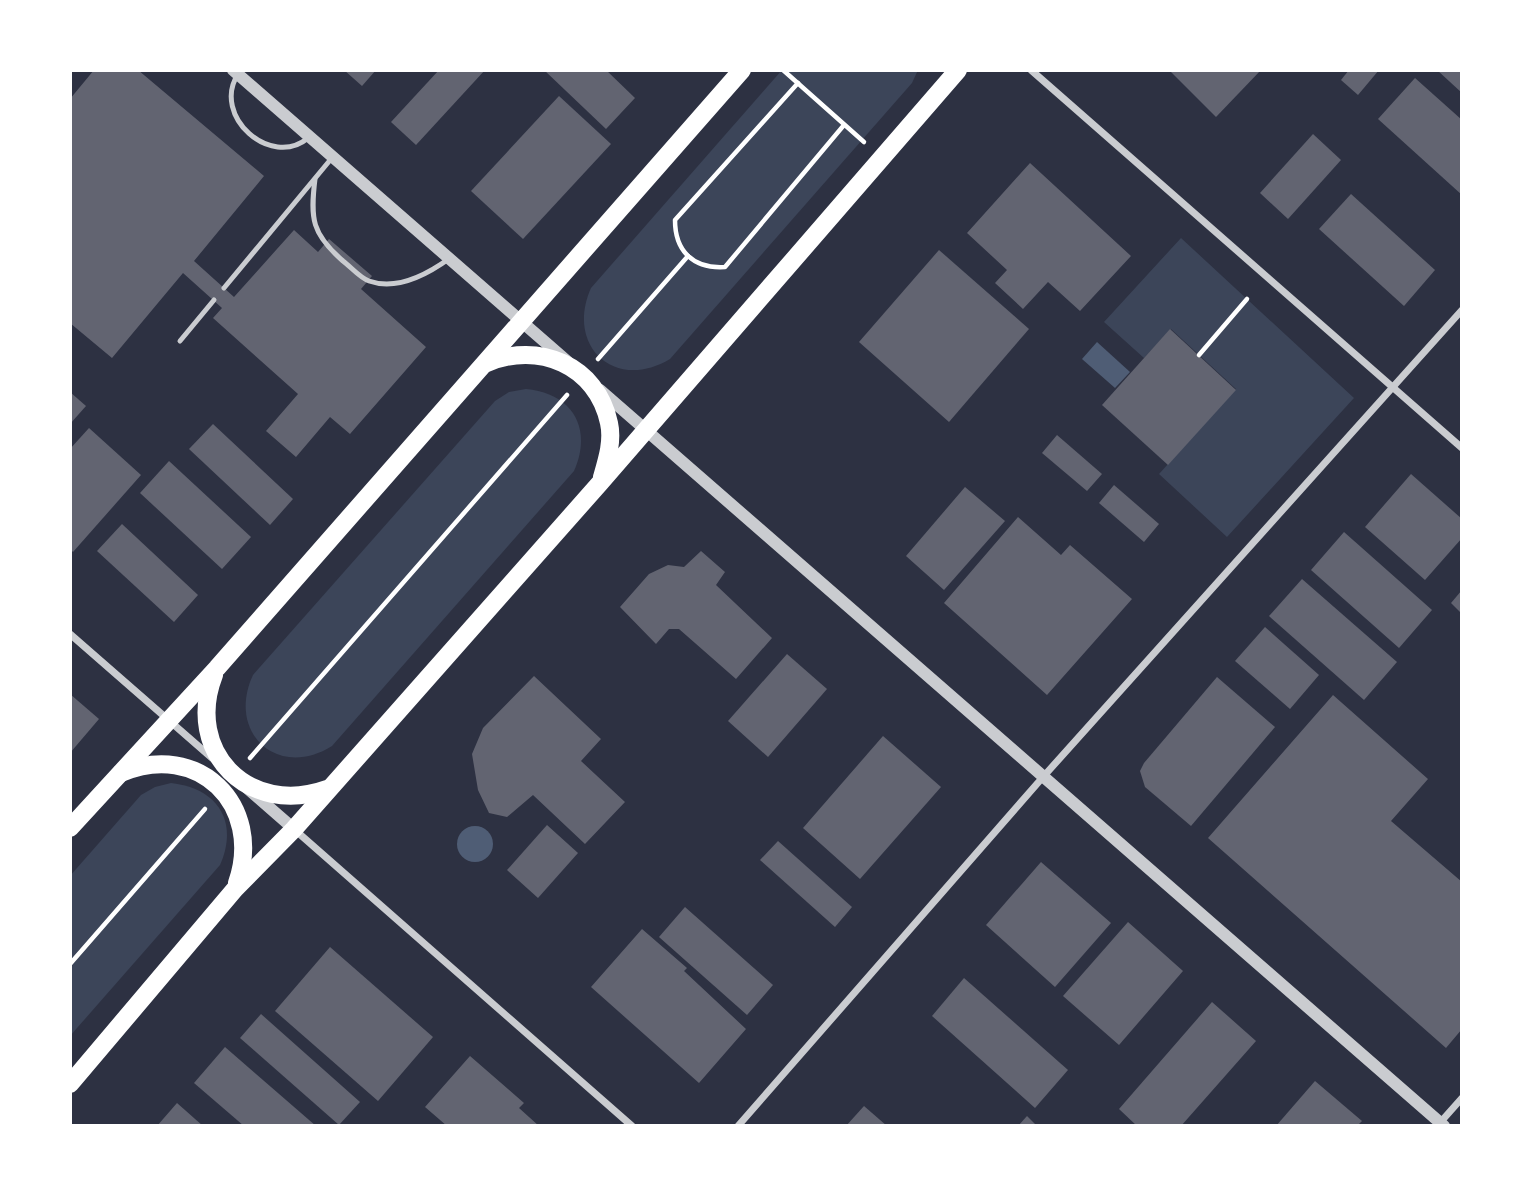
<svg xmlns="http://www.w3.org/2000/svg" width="1532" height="1196" viewBox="0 0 1532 1196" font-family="'Noto Serif',serif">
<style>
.green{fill:#3c4559}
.water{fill:#4f5d75}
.building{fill:#626471}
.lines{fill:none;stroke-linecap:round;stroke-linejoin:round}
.path{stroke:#fff;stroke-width:4.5}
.service{stroke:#caccd0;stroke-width:5}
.minor{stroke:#caccd0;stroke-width:7}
.tertiary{stroke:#caccd0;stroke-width:12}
.primary{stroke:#fff;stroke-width:18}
</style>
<rect width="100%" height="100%" fill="#2d3142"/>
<g class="green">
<path d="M782 70H918L912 83 670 359C615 392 565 346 591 288Z"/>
<polygon points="1181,238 1354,398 1227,537 1159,474 1236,389 1171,329 1144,358 1104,322"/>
<path d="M526 389C572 393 593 428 574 471L332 746C278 780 226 733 253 675L495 401 509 392Z"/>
<path d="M171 783C218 788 239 822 220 865L70 1036V876L141 795 155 787Z"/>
</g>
<g class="water">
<polygon points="1097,342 1130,372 1115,388 1082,359"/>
<circle cx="475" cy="844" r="18"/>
</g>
<g class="building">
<polygon points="94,70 138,70 264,176 194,261 234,297 294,230 318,252 329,239 372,276 361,289 426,347 350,434 330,417 296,457 266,431 298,394 213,318 222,308 183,273 112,358 70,323 70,99"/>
<polygon points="344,70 376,70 362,86"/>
<polygon points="439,70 485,70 416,145 391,122"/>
<polygon points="544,70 606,70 635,98 606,129"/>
<polygon points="1169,70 1261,70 1216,117"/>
<polygon points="1349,70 1379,70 1358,95 1341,80"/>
<polygon points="1437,70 1462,70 1462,93"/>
<polygon points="1415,78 1462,120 1462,195 1378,119"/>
<polygon points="559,96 611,144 523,239 471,191"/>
<polygon points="1313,134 1341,160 1288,219 1260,193"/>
<polygon points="1030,163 1131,256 1080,311 1048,282 1023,309 995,283 1007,270 967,233"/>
<polygon points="1351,194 1435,270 1404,306 1319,229"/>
<polygon points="939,250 1029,329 949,422 859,342"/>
<polygon points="1170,329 1236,390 1168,465 1102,405"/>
<polygon points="70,392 86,406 70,424"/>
<polygon points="213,424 293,499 270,525 189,449"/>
<polygon points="89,428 141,475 73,552 70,549 70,449"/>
<polygon points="1057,435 1102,474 1087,491 1042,453"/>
<polygon points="169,461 251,537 222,569 140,493"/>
<polygon points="1411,474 1462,519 1462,538 1425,580 1365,527"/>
<polygon points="1114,485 1159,524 1144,542 1099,503"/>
<polygon points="965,487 1005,521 944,590 906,556"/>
<polygon points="1018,517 1061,555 1070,545 1132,599 1047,695 944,603"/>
<polygon points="122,524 198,595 174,622 97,551"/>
<polygon points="1344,532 1432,610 1399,648 1311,570"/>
<polygon points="701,551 725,572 716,585 772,638 736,679 679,629 669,629 656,644 620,607 649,574 668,565 684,567"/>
<polygon points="1302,579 1397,662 1364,700 1269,616"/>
<polygon points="1462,590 1462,614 1451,603"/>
<polygon points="1265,627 1319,675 1290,709 1235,661"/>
<polygon points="787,654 827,689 768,757 728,721"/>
<polygon points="534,676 601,739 581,761 625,802 585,844 533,795 507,817 489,813 478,790 472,754 483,728"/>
<polygon points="1217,677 1275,727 1191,826 1145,787 1140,771 1144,763"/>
<polygon points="70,694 99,719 70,753"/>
<polygon points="1333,695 1428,779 1391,821 1462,882 1462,1029 1446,1048 1208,838"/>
<polygon points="883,736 941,787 860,879 803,828"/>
<polygon points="547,825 578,853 538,898 507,870"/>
<polygon points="778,841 852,907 835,927 760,860"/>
<polygon points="1041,862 1111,923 1055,987 986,925"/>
<polygon points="685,907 773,985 747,1015 659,937"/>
<polygon points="1128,922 1183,971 1119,1045 1063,996"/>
<polygon points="642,929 687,968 684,971 746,1029 699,1083 591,987"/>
<polygon points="330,947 433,1037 378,1101 275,1011"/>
<polygon points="964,978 1068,1070 1035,1108 932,1016"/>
<polygon points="1212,1002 1256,1041 1181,1126 1137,1126 1119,1109"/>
<polygon points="261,1014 360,1102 339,1125 240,1038"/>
<polygon points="225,1047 316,1126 244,1126 194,1083"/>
<polygon points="470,1056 524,1103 519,1108 539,1126 447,1126 425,1107"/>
<polygon points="1315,1081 1362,1121 1357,1126 1276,1126"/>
<polygon points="177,1103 203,1126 157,1126"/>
<polygon points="864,1106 887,1126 846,1126"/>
<polygon points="1027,1116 1037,1126 1018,1126"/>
</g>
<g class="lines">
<g class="path">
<polyline points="783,70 864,142"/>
<path d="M798 83 675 220C675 251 693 269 725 267L844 125"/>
<polyline points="1199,355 1247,299"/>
<polyline points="598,359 688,256"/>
<polyline points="250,758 567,395"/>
<polyline points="70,964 205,809"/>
</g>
<g class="service">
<path d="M238 74C211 116 271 169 308 138"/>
<path d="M315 179C310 219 312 234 343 261 351 267 360 278 369 281 397 291 428 274 450 258"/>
<polyline points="224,288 331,159"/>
<polyline points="180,341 214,300"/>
</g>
<g class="minor">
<polyline points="1031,70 1462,448"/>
<polyline points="70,634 212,758"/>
<polyline points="295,830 632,1126"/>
<polyline points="1438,1125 1462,1098"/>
<polyline points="738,1126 1043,777 1462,310"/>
</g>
<g class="tertiary">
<polyline points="233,70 568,362"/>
<polyline points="600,390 1444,1126"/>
<polyline points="247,788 294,829"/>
</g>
<g class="primary">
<path d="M487 363C538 341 597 365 609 423 613 441 607 460 602 477"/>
<path d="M214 675C184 752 249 817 327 789"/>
<path d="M121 773C198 740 264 805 237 883"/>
<polyline points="70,828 217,668 742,70"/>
<polyline points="70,1084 235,889 294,829 600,483 958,70"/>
</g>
</g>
<rect width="1532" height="1196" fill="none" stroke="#ffffff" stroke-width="144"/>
</svg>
